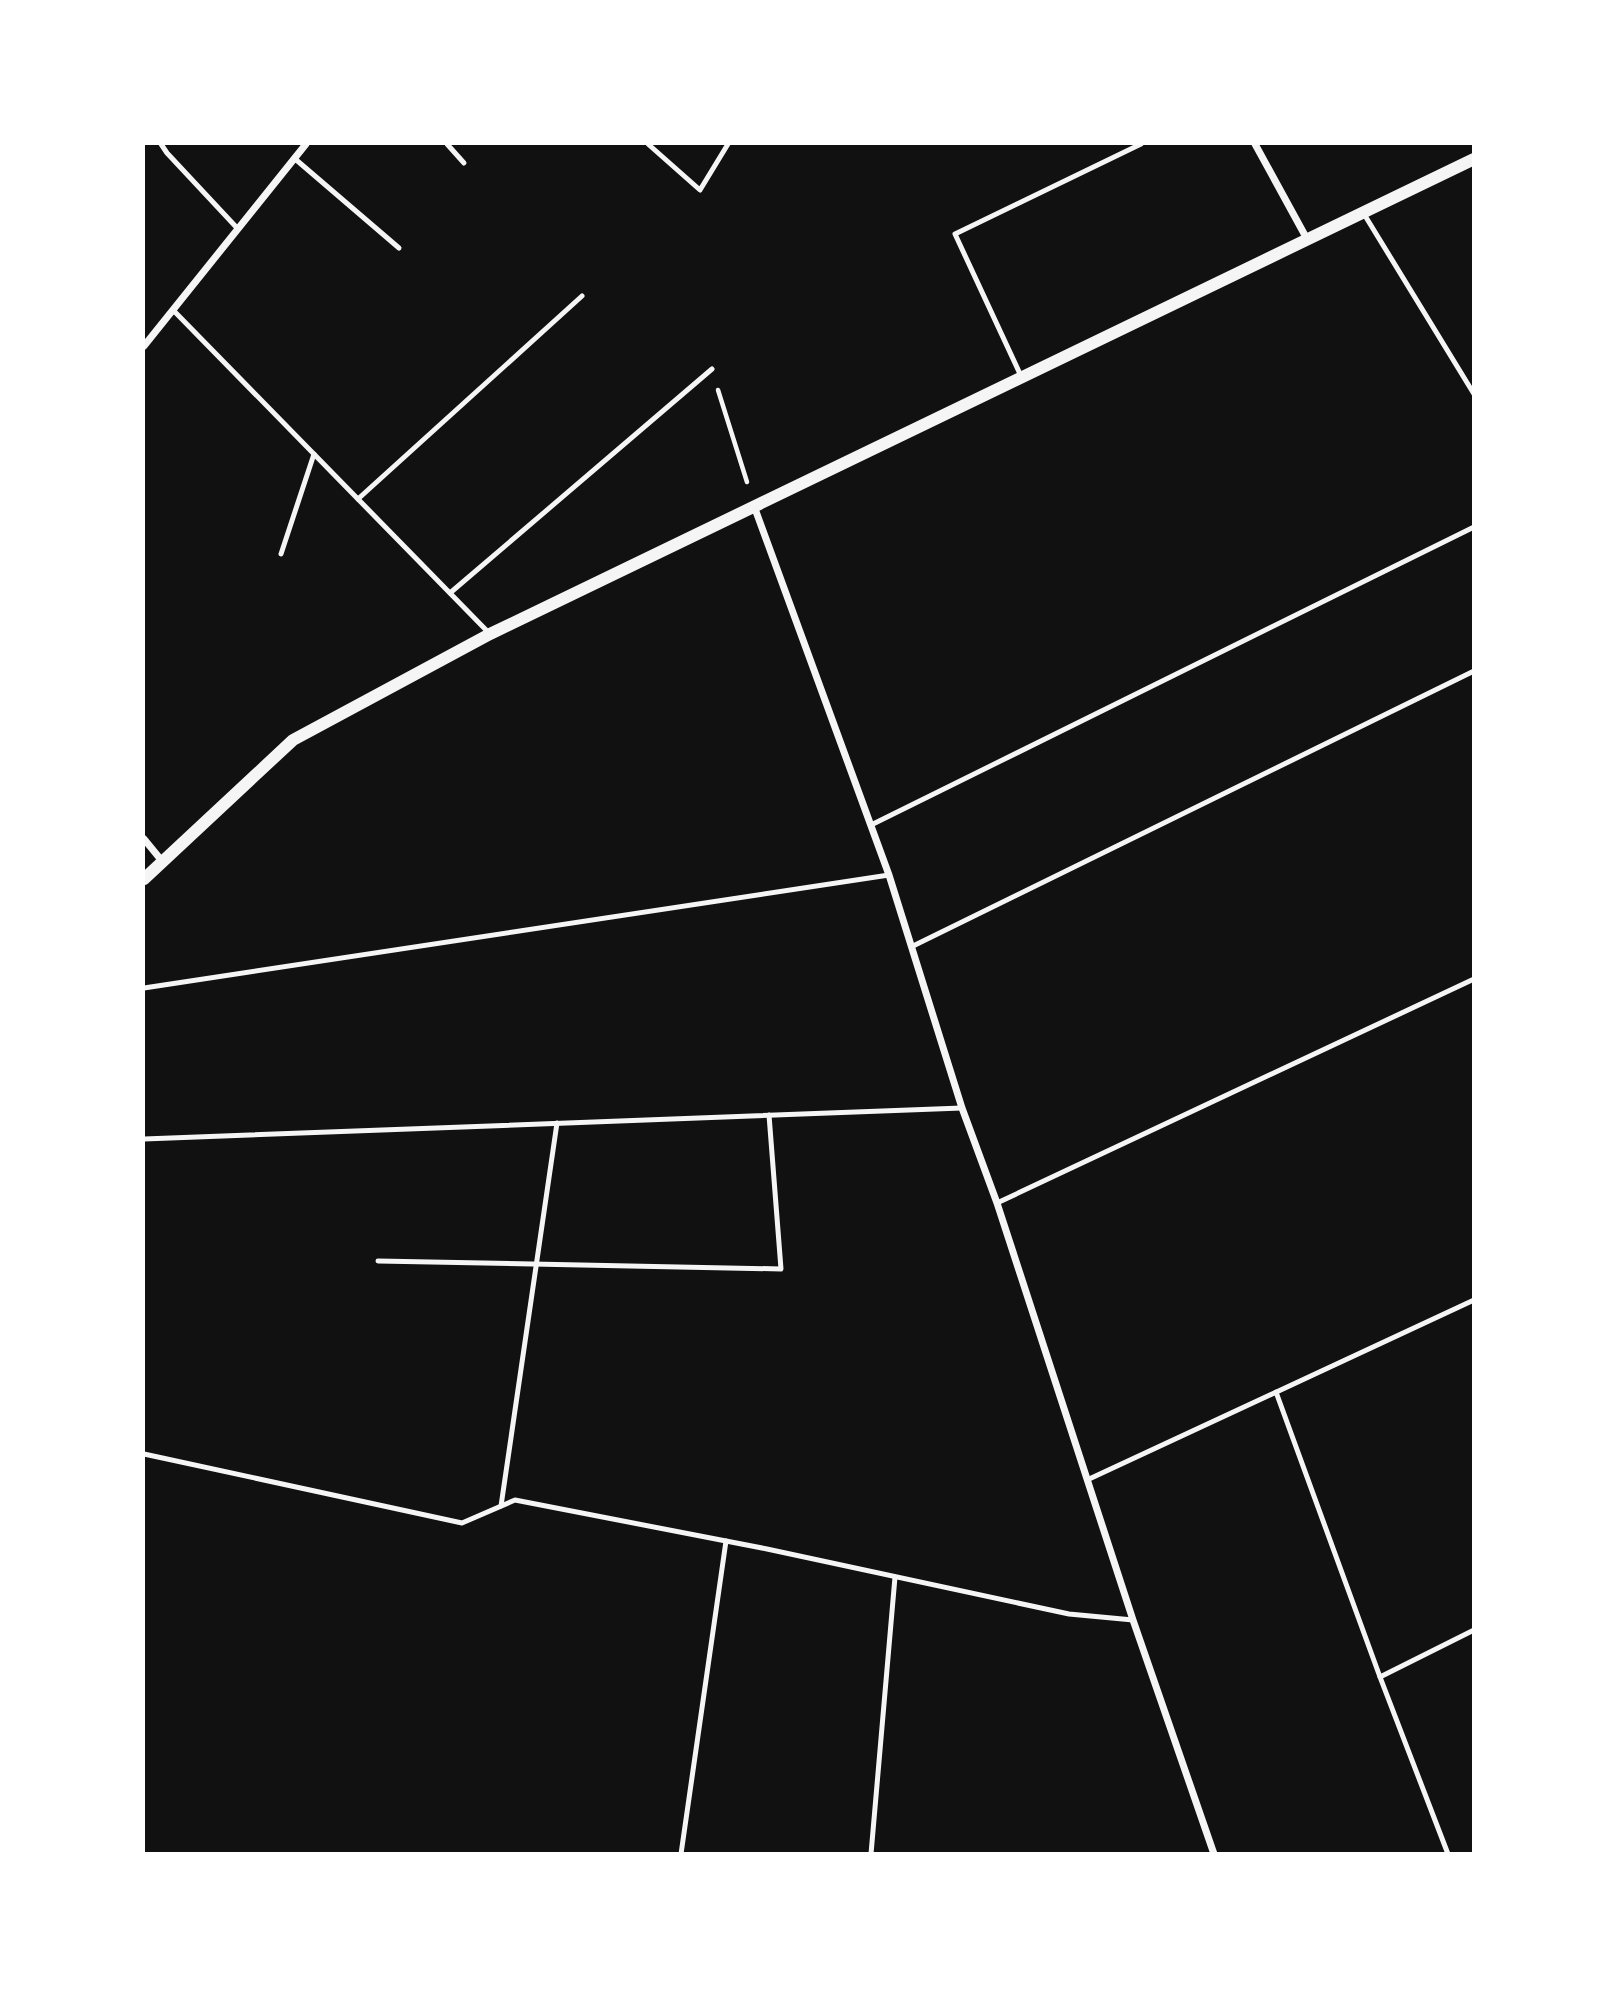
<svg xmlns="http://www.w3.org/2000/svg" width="1617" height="1997" viewBox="0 0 1617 1997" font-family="'Titillium Web',sans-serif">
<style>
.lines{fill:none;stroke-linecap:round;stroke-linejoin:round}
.path{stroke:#f5f5f5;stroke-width:4.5}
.service{stroke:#f5f5f5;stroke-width:5}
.minor{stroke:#f5f5f5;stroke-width:7}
.tertiary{stroke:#f5f5f5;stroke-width:12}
</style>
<rect width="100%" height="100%" fill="#111"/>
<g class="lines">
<polyline class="path" points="718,390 747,482"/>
<g class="service">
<polyline points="161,144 167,153 238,229"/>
<polyline points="447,144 464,163"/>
<polyline points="648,144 700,190 728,144"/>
<polyline points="294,158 399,248"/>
<polyline points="1364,214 1474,394"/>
<polyline points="173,310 489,633"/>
<polyline points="1021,376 955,234 1141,144"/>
<polyline points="358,499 582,296"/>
<polyline points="281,554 314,454"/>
<polyline points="450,593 712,369"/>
<polyline points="871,825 1474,527"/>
<polyline points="913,946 1474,671"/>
<polyline points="144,988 889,875"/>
<polyline points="144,1139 962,1108"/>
<polyline points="997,1203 1474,979"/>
<polyline points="378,1261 781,1269 769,1115"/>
<polyline points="1276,1392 1380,1677 1448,1854"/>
<polyline points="144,1454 462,1523 515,1500 767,1549 1069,1614 1133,1620"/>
<polyline points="1087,1480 1474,1300"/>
<polyline points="501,1506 557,1123"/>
<polyline points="1380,1677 1474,1630"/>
<polyline points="681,1854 726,1541"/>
<polyline points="871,1854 895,1577"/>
</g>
<g class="minor">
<polyline points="1255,144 1307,239"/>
<polyline points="144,346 306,144"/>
<polyline points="754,506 889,875 962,1108 997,1203 1133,1620 1214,1854"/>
<polyline points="144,839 162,861"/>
</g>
<polyline class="tertiary" points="144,879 293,740 490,634 1474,159"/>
</g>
<rect width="1617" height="1997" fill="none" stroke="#ffffff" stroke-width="290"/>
</svg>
